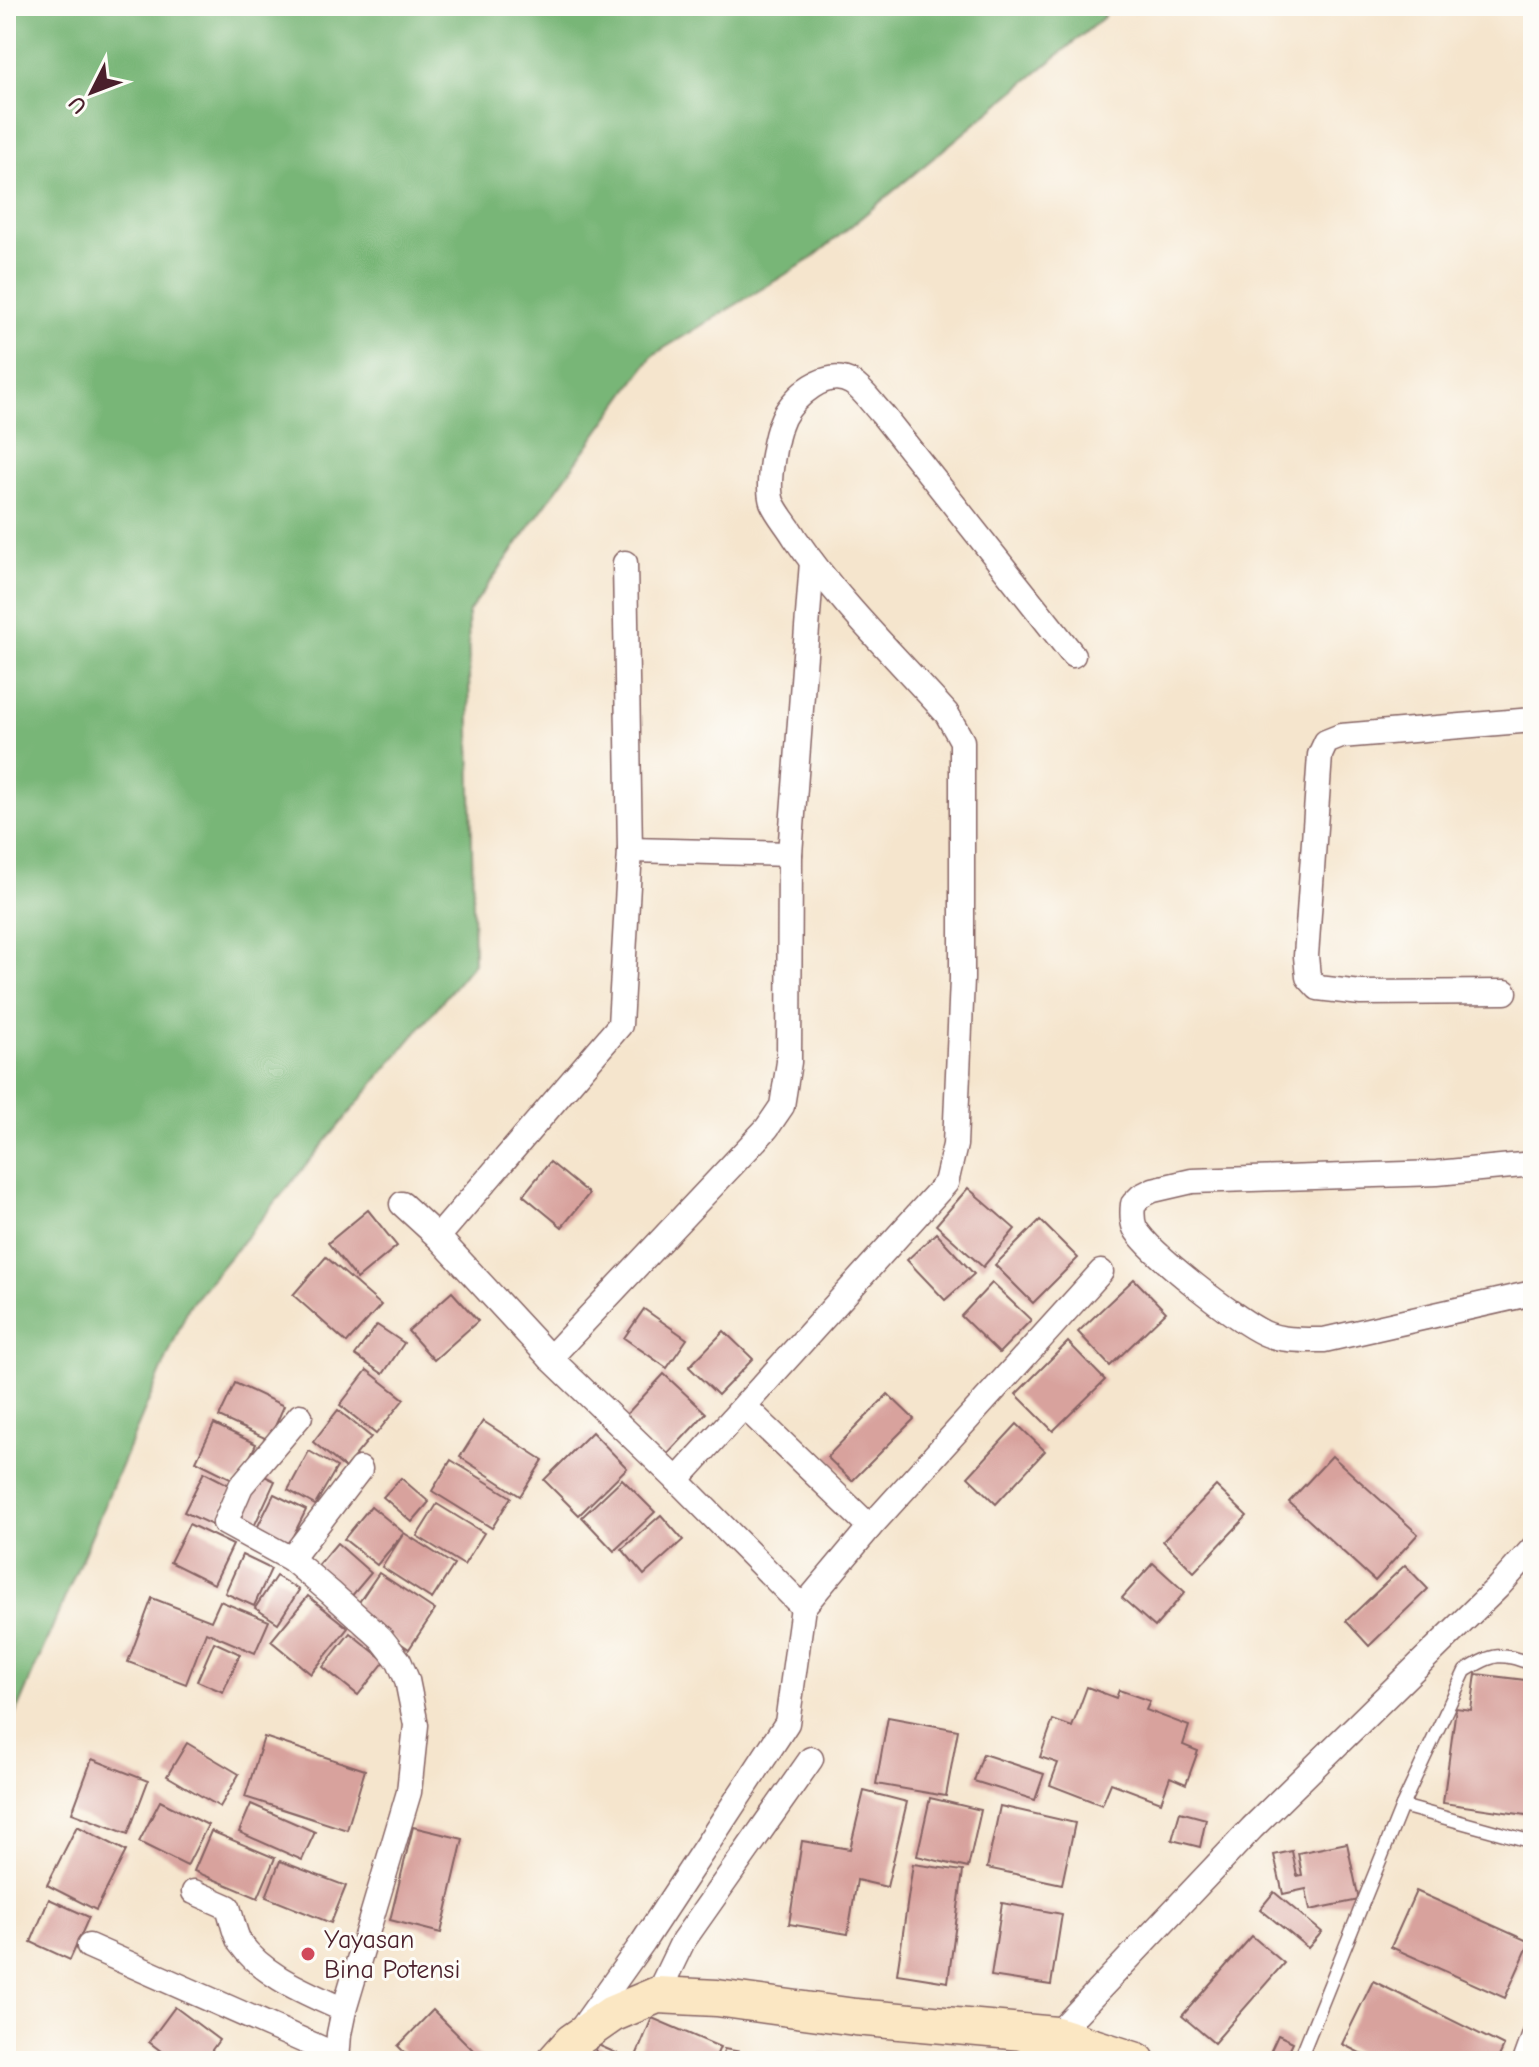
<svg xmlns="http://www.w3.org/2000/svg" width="1539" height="2067" viewBox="0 0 1539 2067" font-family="'Comic Neue',sans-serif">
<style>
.forest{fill:#78b677;stroke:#616a51;stroke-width:2}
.building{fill:#d8a29d}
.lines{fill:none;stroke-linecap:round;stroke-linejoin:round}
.lane-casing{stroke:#866464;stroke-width:15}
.street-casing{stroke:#866464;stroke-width:27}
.secondary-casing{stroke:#866464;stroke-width:39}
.lane{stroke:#fff;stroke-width:12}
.street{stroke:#fff;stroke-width:24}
.secondary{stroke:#fbe7c3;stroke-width:36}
.poi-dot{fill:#d1495b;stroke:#fdfcf7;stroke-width:3}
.labels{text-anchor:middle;stroke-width:6;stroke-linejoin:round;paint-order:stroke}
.poi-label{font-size:26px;fill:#4a1f2b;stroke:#fdfcf7;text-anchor:start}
</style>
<rect width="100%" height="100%" fill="#fdfcf7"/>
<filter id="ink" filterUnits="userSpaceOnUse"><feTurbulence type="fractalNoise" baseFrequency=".0125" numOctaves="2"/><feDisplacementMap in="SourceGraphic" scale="16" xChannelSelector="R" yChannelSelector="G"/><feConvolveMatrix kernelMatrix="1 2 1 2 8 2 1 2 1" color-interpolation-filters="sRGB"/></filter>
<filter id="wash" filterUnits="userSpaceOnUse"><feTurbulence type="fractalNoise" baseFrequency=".006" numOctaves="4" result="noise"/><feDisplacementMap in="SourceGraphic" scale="32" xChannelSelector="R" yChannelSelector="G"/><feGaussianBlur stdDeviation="1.8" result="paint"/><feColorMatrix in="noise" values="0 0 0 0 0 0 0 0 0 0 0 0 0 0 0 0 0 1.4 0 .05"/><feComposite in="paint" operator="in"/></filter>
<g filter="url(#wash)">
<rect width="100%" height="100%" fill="#f5e5cd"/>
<polygon class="forest" points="6,6 1105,6 1104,17 811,259 653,355 468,613 474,963 189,1306 6,1736"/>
<g id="blocks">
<g class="building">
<polygon points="550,1162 589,1194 562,1227 523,1195"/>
<polygon points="968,1188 1015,1229 983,1267 936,1225"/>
<polygon points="368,1210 397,1246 357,1279 328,1243"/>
<polygon points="1040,1220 1078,1258 1033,1303 995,1265"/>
<polygon points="936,1233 974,1274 945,1300 907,1260"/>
<polygon points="326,1257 381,1305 347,1343 293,1295"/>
<polygon points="1134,1279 1166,1312 1110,1366 1078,1332"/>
<polygon points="992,1283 1031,1320 999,1353 961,1316"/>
<polygon points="452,1292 478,1321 434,1360 408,1331"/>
<polygon points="644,1309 687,1339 667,1368 624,1338"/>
<polygon points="377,1325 404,1343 383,1374 355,1355"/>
<polygon points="724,1331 753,1359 718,1395 689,1367"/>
<polygon points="1068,1342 1105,1380 1053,1431 1016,1394"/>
<polygon points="367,1370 404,1399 376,1434 340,1405"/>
<polygon points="664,1374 706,1413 666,1456 624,1417"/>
<polygon points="235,1383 284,1406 269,1440 219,1417"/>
<polygon points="888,1394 914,1419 852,1481 827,1457"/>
<polygon points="338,1410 371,1437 345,1468 313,1442"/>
<polygon points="483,1421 543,1460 520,1496 460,1457"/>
<polygon points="214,1424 256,1444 238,1482 196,1461"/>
<polygon points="1017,1424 1045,1451 996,1504 968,1477"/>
<polygon points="592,1432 627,1468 579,1515 544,1480"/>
<polygon points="309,1451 337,1467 315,1505 288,1490"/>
<polygon points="1332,1456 1418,1534 1375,1581 1289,1502"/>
<polygon points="451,1460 511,1497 492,1528 432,1491"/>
<polygon points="204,1472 233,1487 214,1526 184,1512"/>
<polygon points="256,1472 275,1481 252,1531 233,1522"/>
<polygon points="401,1478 429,1502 412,1522 383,1497"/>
<polygon points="622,1479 655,1512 614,1551 582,1517"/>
<polygon points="1216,1486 1247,1516 1194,1572 1163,1541"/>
<polygon points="274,1494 306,1510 289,1544 257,1528"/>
<polygon points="437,1504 484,1533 464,1565 417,1536"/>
<polygon points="371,1506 404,1533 454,1565 432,1599 382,1567 404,1533 377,1565 344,1539"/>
<polygon points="661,1515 683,1540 644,1575 622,1549"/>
<polygon points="189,1524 233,1545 214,1584 170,1562"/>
<polygon points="337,1543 371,1573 350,1598 316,1568"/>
<polygon points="242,1555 271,1569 254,1606 225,1593"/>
<polygon points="1153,1563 1185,1592 1155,1627 1122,1598"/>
<polygon points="1405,1565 1428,1589 1369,1646 1346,1621"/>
<polygon points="379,1573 435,1610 409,1649 353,1611"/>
<polygon points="276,1576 299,1590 278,1623 255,1608"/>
<polygon points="308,1596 348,1628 311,1674 271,1641"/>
<polygon points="152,1598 211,1621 220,1601 269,1621 255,1653 206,1632 186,1684 128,1662"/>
<polygon points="350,1633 385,1661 358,1695 323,1667"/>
<polygon points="214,1642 240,1654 223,1692 197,1681"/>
<polygon points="1476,1674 1533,1681 1533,1816 1443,1803 1456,1708 1471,1710"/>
<polygon points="1087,1687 1116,1698 1119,1690 1150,1701 1146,1710 1189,1726 1183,1745 1198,1751 1186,1784 1170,1777 1161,1802 1111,1783 1102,1805 1050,1785 1058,1763 1040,1757 1053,1720 1072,1727"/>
<polygon points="888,1717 958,1730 946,1796 876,1784"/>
<polygon points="264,1737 365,1770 347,1830 245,1797"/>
<polygon points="187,1743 239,1774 220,1807 167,1776"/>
<polygon points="983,1754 1044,1774 1035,1800 974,1781"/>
<polygon points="92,1759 148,1781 128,1834 72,1813"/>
<polygon points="864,1791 907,1802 887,1887 857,1880 848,1934 789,1924 802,1841 850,1849"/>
<polygon points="930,1798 981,1810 968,1868 917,1856"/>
<polygon points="160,1801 208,1825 187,1866 139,1842"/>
<polygon points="251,1804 315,1832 302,1860 239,1832"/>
<polygon points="1000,1806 1075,1823 1062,1884 987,1868"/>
<polygon points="1180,1812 1206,1819 1200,1847 1172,1840"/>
<polygon points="77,1826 126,1851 96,1910 47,1885"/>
<polygon points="413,1827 463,1839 441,1933 390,1920"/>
<polygon points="211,1831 275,1858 258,1898 194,1871"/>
<polygon points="1347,1843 1359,1900 1310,1910 1306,1889 1283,1894 1274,1855 1292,1851 1297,1876 1302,1875 1298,1853"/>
<polygon points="280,1861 346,1886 331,1923 266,1897"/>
<polygon points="913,1864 963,1871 948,1982 897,1974"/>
<polygon points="1416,1891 1530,1942 1505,1998 1391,1947"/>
<polygon points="1274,1892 1322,1932 1308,1948 1260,1909"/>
<polygon points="49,1899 89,1917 70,1960 31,1942"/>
<polygon points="1002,1903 1062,1914 1051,1985 991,1976"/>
<polygon points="1252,1936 1284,1963 1214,2043 1182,2016"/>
<polygon points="1373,1981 1504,2046 1497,2061 1376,2061 1342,2044"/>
<polygon points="175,2007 219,2040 204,2061 174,2061 149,2042"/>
<polygon points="433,2010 484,2061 413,2061 398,2046"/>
<polygon points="652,2018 720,2047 714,2061 646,2061 636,2056"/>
<polygon points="1278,2035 1293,2042 1284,2061 1266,2061"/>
<polygon points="598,2045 634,2061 591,2061"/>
<polygon points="724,2049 782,2059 782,2061 722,2061"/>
<polygon points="821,2053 857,2060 857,2061 819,2061"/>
<polygon points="314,2057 314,2061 248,2061 248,2058"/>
</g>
</g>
</g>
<g filter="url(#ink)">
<use href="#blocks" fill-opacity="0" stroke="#866464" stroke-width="2"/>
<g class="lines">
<g class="lane-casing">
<g id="lane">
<polyline points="1402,1806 1533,1842"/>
<path d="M1299 2061 1402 1806 1465 1671C1496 1652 1499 1653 1533 1664"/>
<polyline points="1519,2061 1533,2022"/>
</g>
</g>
<g class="street-casing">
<g id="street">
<polyline points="630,850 790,854"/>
<polyline points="1505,992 1361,993 1318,988 1308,977 1306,956 1320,755 1326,742 1341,736 1533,720"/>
<path d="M1533 1164 1437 1173 1192 1181 1153 1190 1141 1196 1133 1204C1132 1213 1132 1221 1135 1228 1148 1252 1238 1321 1264 1333 1281 1341 1305 1340 1324 1340L1533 1293"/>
<polyline points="402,1204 438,1237 550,1358 677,1480 803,1607 787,1723 643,1942 584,2025"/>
<polyline points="438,1237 620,1025 630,850 625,563"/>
<polyline points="550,1358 767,1128 782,1106 789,1062 790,854 812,562"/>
<polyline points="745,1407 870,1527"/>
<polyline points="300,1416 241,1486 225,1523 291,1559 330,1592 381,1638 399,1661 407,1680 416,1725 409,1792 344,2010 339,2034 337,2061"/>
<path d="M677 1480 946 1183 955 1145 962 979V741L947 714C896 657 838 601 795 538 788 526 777 514 772 502 766 484 775 435 783 418 794 396 827 367 852 383 863 389 873 405 882 414L1073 655"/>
<polyline points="291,1559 360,1469"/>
<polyline points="803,1607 870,1527 1101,1272"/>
<path d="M194 1892 228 1907C232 1918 234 1933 240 1943 264 1977 308 1993 344 2010"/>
<polyline points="89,1946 336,2055"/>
<polyline points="657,1995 683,1941 811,1759"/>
<polyline points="1056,2035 1252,1828 1498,1587 1533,1548"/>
</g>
</g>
<g class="secondary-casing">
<polyline id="secondary" points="555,2061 572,2042 612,2014 657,1995 717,1998 855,2017 1056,2035 1137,2061"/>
</g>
<use href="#lane" class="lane"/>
<use href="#street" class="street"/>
<use href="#secondary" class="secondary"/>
</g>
</g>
<circle class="poi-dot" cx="308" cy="1954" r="8"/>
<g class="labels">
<g class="poi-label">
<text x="324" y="1948">Yayasan<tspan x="324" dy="30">Bina Potensi</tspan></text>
</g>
</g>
<rect width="1539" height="2067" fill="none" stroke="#fdfcf7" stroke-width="32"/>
<g transform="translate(92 92) rotate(228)" stroke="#fdfcf7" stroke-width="6" paint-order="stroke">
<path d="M0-6L14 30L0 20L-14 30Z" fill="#4a1f2b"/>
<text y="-12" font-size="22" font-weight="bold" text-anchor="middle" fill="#4a1f2b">U</text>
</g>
</svg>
